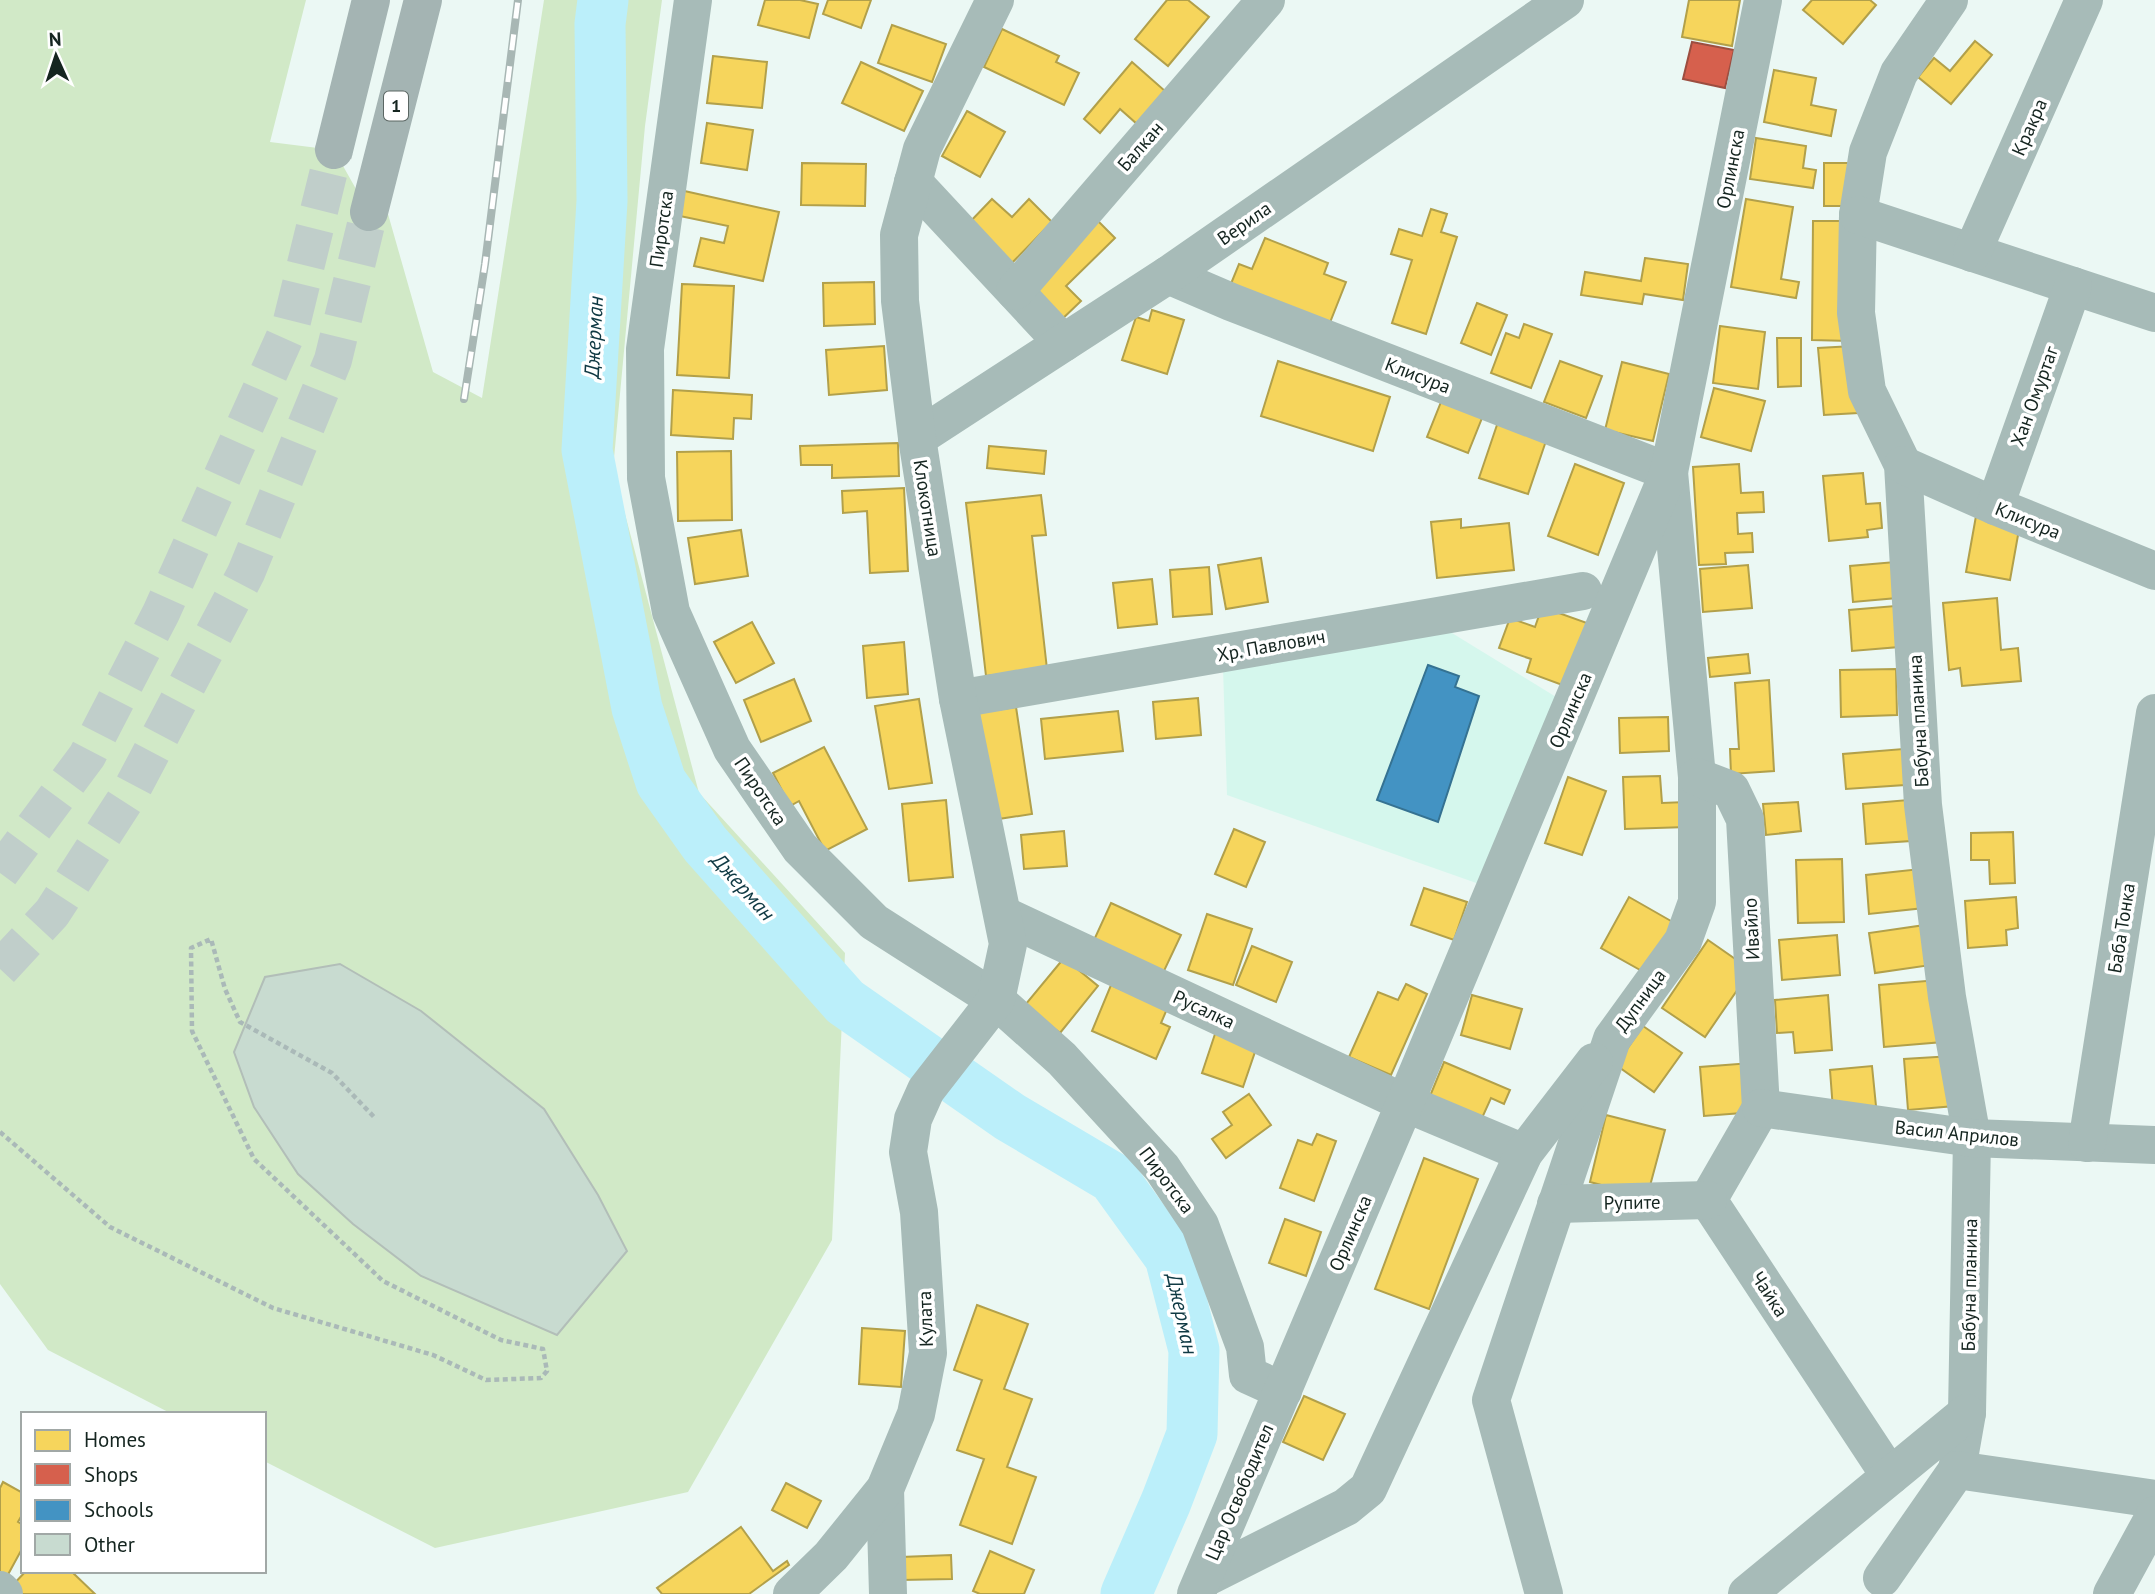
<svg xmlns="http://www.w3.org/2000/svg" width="2155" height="1594" viewBox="0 0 2155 1594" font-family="'PT Sans',sans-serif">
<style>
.built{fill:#d5f7ed}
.green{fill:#d1e9c7}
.homes{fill:#f6d55c;stroke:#b2a04a;stroke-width:2}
.shops{fill:#d6604d;stroke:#9c4e40;stroke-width:2}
.schools{fill:#4393c3;stroke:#357292;stroke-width:2}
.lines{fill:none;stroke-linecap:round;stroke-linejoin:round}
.river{stroke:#bbeffa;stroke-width:51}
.building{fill:#c8dbd0;stroke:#b2beb8;stroke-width:2}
.major-tunnel{stroke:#c0ceca;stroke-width:38;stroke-dasharray:38 19;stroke-linecap:butt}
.path{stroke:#aab9b8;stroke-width:4.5;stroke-dasharray:5 3.5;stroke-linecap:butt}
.minor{stroke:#a7bbb8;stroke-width:38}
.major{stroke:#a4b4b3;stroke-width:38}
.rail-casing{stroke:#a8b7b4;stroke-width:8}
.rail{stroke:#fff;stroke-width:5;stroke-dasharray:16;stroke-linecap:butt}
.labels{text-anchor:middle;stroke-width:7;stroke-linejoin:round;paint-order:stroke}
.shield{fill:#fff;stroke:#5b6663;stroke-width:2}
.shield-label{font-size:18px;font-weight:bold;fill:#152520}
.street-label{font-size:19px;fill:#152520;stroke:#fff}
.water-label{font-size:21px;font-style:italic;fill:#0f3943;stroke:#fff}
</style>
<rect width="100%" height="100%" fill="#ebf8f4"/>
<polygon class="built" points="1439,625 1561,700 1482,885 1227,795 1223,668"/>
<polygon class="green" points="0,0 306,0 270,142 334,150 369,212 388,214 433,372 482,398 544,0 662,0 645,126 613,469 699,793 845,953 832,1240 688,1492 435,1548 264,1461 264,1414 172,1414 48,1350 0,1284"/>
<g class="homes">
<polygon points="765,0 800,0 818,4 809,38 758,25"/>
<polygon points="828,0 871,0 861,28 823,14"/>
<polygon points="1167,0 1188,0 1209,17 1168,66 1135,39"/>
<polygon points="1689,0 1740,0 1732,46 1682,37"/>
<polygon points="1812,0 1870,0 1876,5 1843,44 1803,10"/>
<polygon points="892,25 946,44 932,82 878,63"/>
<polygon points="1002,29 1059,56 1056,62 1079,73 1064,105 984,67"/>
<polygon points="1975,41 1992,55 1951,104 1918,77 1934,58 1950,71"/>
<polygon points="713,56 767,62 762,108 707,103"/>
<polygon points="861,62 923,91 904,131 842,103"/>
<polygon points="1132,62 1165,91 1137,124 1120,109 1100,133 1084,119"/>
<polygon points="1774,70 1816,78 1811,105 1836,110 1831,136 1764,122"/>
<polygon points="967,111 1005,132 980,177 942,156"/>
<polygon points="707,123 753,130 747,170 701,163"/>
<polygon points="1756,138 1806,146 1803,168 1816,170 1813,188 1750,179"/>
<polygon points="802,163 866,164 865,206 801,205"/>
<polygon points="1824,163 1853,163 1852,206 1824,206"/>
<polygon points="680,190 779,212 763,281 694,266 701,238 724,243 728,226 675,215"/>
<polygon points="992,199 1012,217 1029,199 1052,222 1008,267 966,226"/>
<polygon points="1746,199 1793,207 1781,279 1799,282 1796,298 1731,287"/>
<polygon points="1431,209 1447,214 1441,232 1457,237 1426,334 1392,323 1412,260 1391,254 1399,229 1422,236"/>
<polygon points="1098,221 1115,238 1066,286 1081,301 1058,323 1026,292"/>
<polygon points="1813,221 1844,221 1850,341 1812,340"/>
<polygon points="1265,238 1328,263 1324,274 1346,282 1327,330 1228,291 1239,264 1252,269"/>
<polygon points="1645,258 1688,264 1683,300 1644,294 1642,304 1581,295 1585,272 1641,281"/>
<polygon points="874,282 875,324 824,326 823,283"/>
<polygon points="682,284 734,286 729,378 677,375"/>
<polygon points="1477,303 1507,315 1491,355 1461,343"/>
<polygon points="1152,310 1184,320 1167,374 1122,360 1136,317 1149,321"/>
<polygon points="1524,324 1552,334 1531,388 1491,373 1506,333 1519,338"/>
<polygon points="1720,326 1765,332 1758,389 1713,383"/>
<polygon points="1777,338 1801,338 1801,386 1778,387"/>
<polygon points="884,346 887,390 829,395 826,350"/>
<polygon points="1853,346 1858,413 1824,415 1818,348"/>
<polygon points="1278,361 1390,397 1373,451 1261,416"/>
<polygon points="1560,361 1602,376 1586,418 1544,402"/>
<polygon points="1622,362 1669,374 1653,441 1605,430"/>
<polygon points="1714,388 1765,401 1751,451 1701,437"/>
<polygon points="673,390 752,395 751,419 734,418 733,439 671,435"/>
<polygon points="1443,397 1484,413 1468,453 1427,437"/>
<polygon points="1499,419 1548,435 1528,494 1479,478"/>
<polygon points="898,443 899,476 832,478 832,465 801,465 800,446"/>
<polygon points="989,446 1046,451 1044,474 987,468"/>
<polygon points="731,451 732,520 678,521 677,452"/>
<polygon points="1575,464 1624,483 1598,555 1548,536"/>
<polygon points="1739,464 1741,493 1763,492 1764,512 1737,513 1738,534 1752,533 1753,552 1725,553 1726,564 1699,565 1693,467"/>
<polygon points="1863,473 1866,504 1880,503 1882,528 1867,530 1868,537 1829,541 1823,476"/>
<polygon points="904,488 908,571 870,573 867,511 843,513 842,491"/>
<polygon points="1041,495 1046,535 1032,536 1047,669 986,676 966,503"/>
<polygon points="1976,516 2020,524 2010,580 1966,572"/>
<polygon points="1461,519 1461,528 1509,523 1514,570 1437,578 1431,522"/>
<polygon points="741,530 748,576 695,584 688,538"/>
<polygon points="1261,558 1268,602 1226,609 1218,565"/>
<polygon points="1895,562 1897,598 1853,602 1850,566"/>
<polygon points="1748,565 1752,608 1703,612 1700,569"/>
<polygon points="1209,567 1212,614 1173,617 1170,570"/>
<polygon points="1152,579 1157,624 1118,628 1113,583"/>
<polygon points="1997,598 2001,650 2018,648 2021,681 1962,686 1960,668 1949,670 1943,603"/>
<polygon points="1895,606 1899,647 1852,651 1849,610"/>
<polygon points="1542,607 1587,623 1565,686 1527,672 1531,659 1499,648 1510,618 1535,627"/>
<polygon points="752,622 774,663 736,683 714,642"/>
<polygon points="904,642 908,694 867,698 863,646"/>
<polygon points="1748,654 1750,673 1710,677 1708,658"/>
<polygon points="1896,669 1897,715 1841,717 1840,670"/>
<polygon points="794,679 811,721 761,742 744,700"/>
<polygon points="1769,680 1774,771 1731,774 1730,749 1739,749 1735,683"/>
<polygon points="1198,698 1201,735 1156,739 1153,702"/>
<polygon points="919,699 932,783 889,789 875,706"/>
<polygon points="1016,707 1032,814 992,820 976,713"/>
<polygon points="1118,711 1123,751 1045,759 1041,719"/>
<polygon points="1668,717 1669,751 1620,753 1619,718"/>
<polygon points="824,747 867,829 825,851 799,801 790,806 773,773"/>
<polygon points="1903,749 1905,785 1846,789 1843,754"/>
<polygon points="1660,776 1662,803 1686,802 1687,827 1625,829 1623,777"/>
<polygon points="1568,777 1606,791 1582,855 1545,843"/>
<polygon points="946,800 953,877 909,881 902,804"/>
<polygon points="1908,800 1911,841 1866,844 1863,804"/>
<polygon points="1798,802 1801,831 1766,835 1763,804"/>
<polygon points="1234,829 1265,842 1246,887 1215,874"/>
<polygon points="1064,831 1067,866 1024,869 1021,835"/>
<polygon points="2013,832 2015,883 1990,884 1989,860 1971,860 1971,833"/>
<polygon points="1842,859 1844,922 1798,923 1796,860"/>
<polygon points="1920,869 1924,908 1869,914 1866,875"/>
<polygon points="1424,888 1467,902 1454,940 1411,925"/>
<polygon points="1629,897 1678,925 1649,975 1601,948"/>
<polygon points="2016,897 2018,928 2006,930 2007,945 1968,948 1965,901"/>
<polygon points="1111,903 1181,935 1163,973 1094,940"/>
<polygon points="1207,914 1252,929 1233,985 1188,970"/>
<polygon points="1925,925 1931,965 1875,973 1869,933"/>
<polygon points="1837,935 1840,975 1782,980 1779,940"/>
<polygon points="1708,940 1751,970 1705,1037 1662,1008"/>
<polygon points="1252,946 1292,962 1276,1002 1236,985"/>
<polygon points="1064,958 1098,986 1060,1033 1025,1005"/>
<polygon points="1938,980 1943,1042 1884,1047 1879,985"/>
<polygon points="1406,984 1427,994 1391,1075 1349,1057 1378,992 1398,1000"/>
<polygon points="1111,985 1167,1009 1161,1023 1170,1027 1156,1059 1092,1031"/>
<polygon points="1472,995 1522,1009 1510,1049 1461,1035"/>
<polygon points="1828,995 1832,1050 1795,1053 1793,1032 1777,1033 1775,1000"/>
<polygon points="1643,1026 1682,1053 1654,1092 1616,1065"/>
<polygon points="1216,1031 1257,1046 1243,1087 1202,1073"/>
<polygon points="1952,1056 1955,1106 1908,1110 1904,1059"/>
<polygon points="1444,1062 1510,1090 1504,1104 1491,1098 1482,1118 1430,1096"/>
<polygon points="1751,1063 1755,1112 1704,1116 1700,1067"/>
<polygon points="1872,1066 1876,1106 1833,1110 1830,1070"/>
<polygon points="1249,1094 1271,1125 1226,1158 1212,1139 1232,1125 1223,1112"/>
<polygon points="1606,1115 1665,1130 1647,1197 1590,1182"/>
<polygon points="1317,1134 1336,1141 1314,1201 1280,1188 1298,1140 1312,1145"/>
<polygon points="1424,1158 1478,1179 1429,1309 1375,1289"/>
<polygon points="1285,1219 1321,1232 1306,1276 1269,1263"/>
<polygon points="977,1305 1028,1324 1004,1389 1032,1399 1007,1467 1036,1477 1012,1544 960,1525 984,1459 957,1450 982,1380 954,1370"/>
<polygon points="862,1328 905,1331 901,1387 859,1384"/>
<polygon points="1304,1396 1345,1414 1323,1460 1283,1442"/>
<polygon points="3,1482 23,1493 23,1513 18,1522 23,1525 23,1547 5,1580 0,1577 0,1488"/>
<polygon points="786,1483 821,1501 807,1528 772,1510"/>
<polygon points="741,1527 773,1571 787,1561 789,1565 749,1594 662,1594 657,1588"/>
<polygon points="990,1551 1034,1570 1024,1594 980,1594 973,1591"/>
<polygon points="951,1555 952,1579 901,1580 901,1557"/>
<polygon points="26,1571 71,1571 95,1594 17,1594 10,1588"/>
</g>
<polygon class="shops" points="1692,42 1734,50 1725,88 1683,79"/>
<polygon class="schools" points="1428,665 1459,676 1455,687 1479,696 1438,822 1377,800"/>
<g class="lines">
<polyline class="river" points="603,0 600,24 602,201 587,450 637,708 661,782 705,844 845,1002 1010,1117 1113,1178 1170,1257 1194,1350 1192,1434 1166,1502 1126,1594"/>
</g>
<polygon class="building" points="340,964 421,1011 544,1109 598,1195 627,1251 557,1335 421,1276 353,1224 298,1174 254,1107 234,1052 265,977"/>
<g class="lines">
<g class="major-tunnel">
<polyline points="0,873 87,756 161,613 292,321 334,150"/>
<polyline points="0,969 52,913 131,791 246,573 333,360 369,212"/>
</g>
<polyline class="path" points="0,1132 110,1227 273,1308 433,1355 486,1380 541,1378 547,1371 543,1349 501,1340 383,1281 254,1159 192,1031 191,948 211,939 225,989 240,1022 332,1073 375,1118"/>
<g class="minor">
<polyline points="693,0 645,349 646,478 671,612 732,749 800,848 874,922 996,1000 1062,1059 1162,1168 1200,1225 1245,1347 1248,1375 1283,1391"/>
<polyline points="1949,0 1899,73 1868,152 1858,215 1856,313 1867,391 1903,465 1923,805 1947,997 1972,1138 1967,1413 1957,1470"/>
<polyline points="913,182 1063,343"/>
<polyline points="1858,215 2155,313"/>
<polyline points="1972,253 2084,0"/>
<polyline points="1168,275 1231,302 1669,472 1697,777 1697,902 1683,941 1612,1039 1491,1400 1544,1594"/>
<polyline points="1015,291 1266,0"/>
<polyline points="917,438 1168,275 1565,0"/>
<polyline points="1903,465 1995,506 2155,571"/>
<polyline points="1995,506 2073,286"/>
<polyline points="958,699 1583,591"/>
<polyline points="1697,777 1731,790 1745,819 1761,1108"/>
<polyline points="1003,915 1405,1103 1524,1153"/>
<polyline points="1761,1108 1708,1200 1890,1476"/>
<polyline points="1761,1108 1972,1138 2155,1145"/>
<polyline points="2087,1143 2155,713"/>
<polyline points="1556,1204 1708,1200"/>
<polyline points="885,1489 888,1594"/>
<polyline points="1882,1578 1957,1470 2155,1499"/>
<polyline points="1203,1579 1346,1507 1368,1489 1524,1153 1594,1062"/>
<polyline points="0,1590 4,1594"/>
<polyline points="792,1594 831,1556 885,1489 916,1414 928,1353 919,1212 908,1152 913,1119 926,1090 996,1000 1008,944 958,699 917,438 900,301 899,235 922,149 995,0"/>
<polyline points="1196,1594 1405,1103 1669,472 1763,0"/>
<polyline points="1747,1594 1967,1413"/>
<polyline points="2112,1594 2155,1515"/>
</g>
<g class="major">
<polyline points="334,150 371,0"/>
<polyline points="369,212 423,0"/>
</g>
<g class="rail-casing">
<polyline id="rail" points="464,399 485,264 518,0"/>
</g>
<use href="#rail" class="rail"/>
</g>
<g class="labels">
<rect class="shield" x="384" y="91.5" width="24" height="29" rx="5"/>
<g class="shield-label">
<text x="396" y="112">1</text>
</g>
<g class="street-label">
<text transform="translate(2029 127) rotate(-66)" y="7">Кракра</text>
<text transform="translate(1140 146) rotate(-49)" y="7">Балкан</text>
<text transform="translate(1730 169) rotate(-79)" y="7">Орлинска</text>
<text transform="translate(1244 223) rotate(-35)" y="7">Верила</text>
<text transform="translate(661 229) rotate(-82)" y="7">Пиротска</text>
<text transform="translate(1418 375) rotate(21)" y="7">Клисура</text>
<text transform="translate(2034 396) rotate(-70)" y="7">Хан Омуртаг</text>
<text transform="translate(928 508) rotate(81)" y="7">Клокотница</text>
<text transform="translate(2028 520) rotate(22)" y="7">Клисура</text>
<text transform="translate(1271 645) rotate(-10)" y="7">Хр. Павлович</text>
<text transform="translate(1570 710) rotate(-67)" y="7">Орлинска</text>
<text transform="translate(1918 721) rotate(-93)" y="7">Бабуна планина</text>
<text transform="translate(761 791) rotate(56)" y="7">Пиротска</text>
<text transform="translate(2121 928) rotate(-81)" y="7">Баба Тонка</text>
<text transform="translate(1751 929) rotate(-93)" y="7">Ивайло</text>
<text transform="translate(1640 1000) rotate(-54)" y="7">Дупница</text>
<text transform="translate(1204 1009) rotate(25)" y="7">Русалка</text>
<text transform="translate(1957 1133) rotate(6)" y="7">Васил Априлов</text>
<text transform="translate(1167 1180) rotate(53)" y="7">Пиротска</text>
<text transform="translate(1632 1202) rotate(-1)" y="7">Рупите</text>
<text transform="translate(1350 1233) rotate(-67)" y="7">Орлинска</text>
<text transform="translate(1969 1285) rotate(-89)" y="7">Бабуна планина</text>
<text transform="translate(1770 1294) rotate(57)" y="7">Чайка</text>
<text transform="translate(925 1319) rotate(-92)" y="7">Кулата</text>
<text transform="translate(1239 1492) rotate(-67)" y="7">Цар Освободител</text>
</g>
<g class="water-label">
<text transform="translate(594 337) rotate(-87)" y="7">Джерман</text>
<text transform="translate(743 887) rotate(48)" y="7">Джерман</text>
<text transform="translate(1182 1314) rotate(78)" y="7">Джерман</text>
</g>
</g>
<rect x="21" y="1412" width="245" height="161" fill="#ffffff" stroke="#a1a8a6" stroke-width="2"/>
<rect x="35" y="1430" width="35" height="21" fill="#f6d55c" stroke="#a1a8a6" stroke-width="2"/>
<text x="84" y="1447" font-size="21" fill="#152520">Homes</text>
<rect x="35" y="1464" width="35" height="21" fill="#d6604d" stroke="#a1a8a6" stroke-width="2"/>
<text x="84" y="1482" font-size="21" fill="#152520">Shops</text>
<rect x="35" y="1500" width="35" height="21" fill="#4393c3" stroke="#a1a8a6" stroke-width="2"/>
<text x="84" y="1517" font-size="21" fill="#152520">Schools</text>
<rect x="35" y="1534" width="35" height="21" fill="#c8dbd0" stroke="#a1a8a6" stroke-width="2"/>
<text x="84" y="1552" font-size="21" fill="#152520">Other</text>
<g transform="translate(56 56) rotate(357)" stroke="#ffffff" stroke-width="5" paint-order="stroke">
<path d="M0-5L12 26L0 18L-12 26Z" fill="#152520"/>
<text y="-10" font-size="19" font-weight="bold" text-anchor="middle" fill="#152520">N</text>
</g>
</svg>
